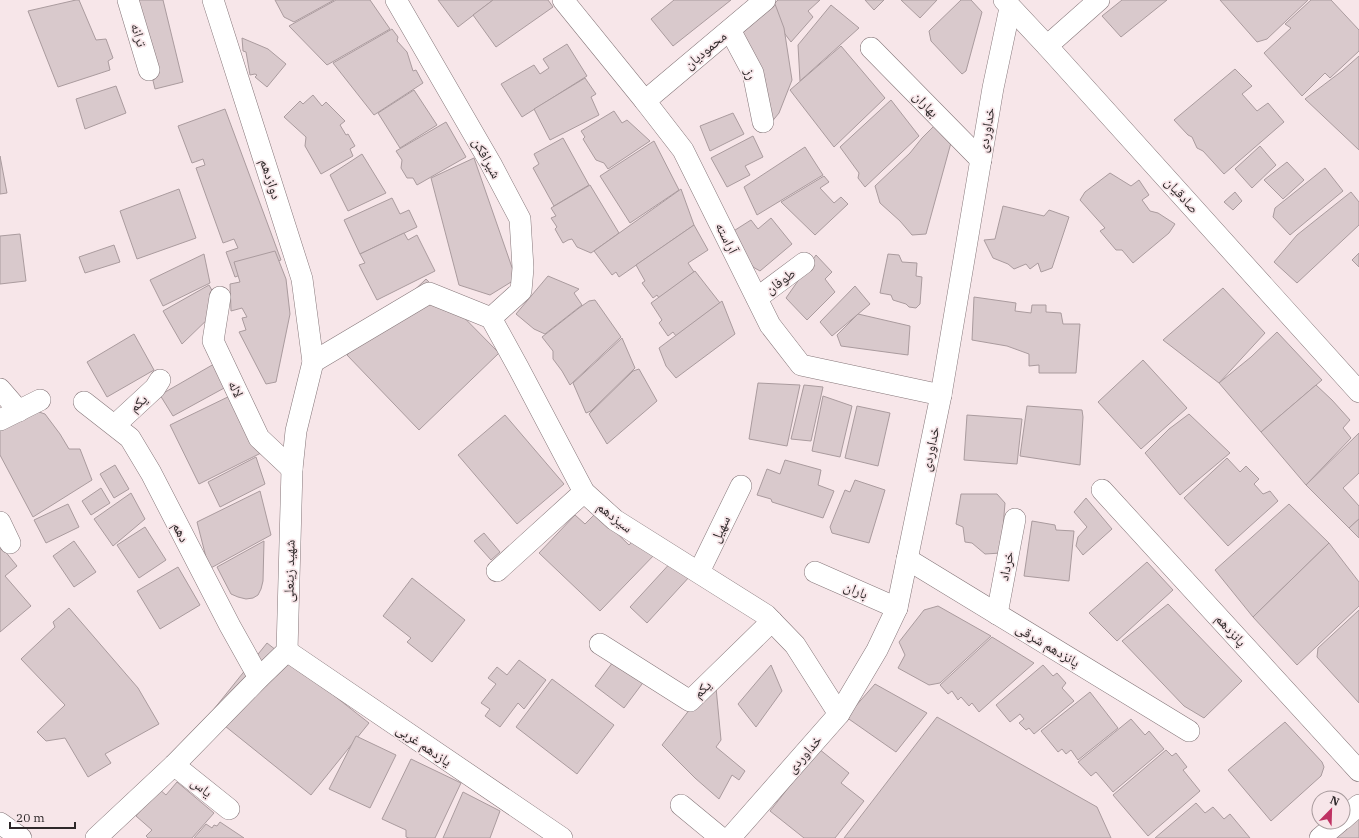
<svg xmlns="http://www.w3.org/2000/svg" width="1359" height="838" viewBox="0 0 1359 838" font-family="'IBM Plex Serif','Noto Naskh Arabic',serif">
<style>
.building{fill:#d9c9cc;stroke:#aa9b9e}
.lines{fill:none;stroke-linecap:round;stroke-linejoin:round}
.street-casing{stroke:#86777a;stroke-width:22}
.street{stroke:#fff;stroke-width:21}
.labels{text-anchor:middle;stroke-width:3.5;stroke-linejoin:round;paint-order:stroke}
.street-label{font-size:14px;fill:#2e2829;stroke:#f7e6e9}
</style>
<rect width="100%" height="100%" fill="#f7e6e9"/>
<g class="building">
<polygon points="76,0 79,0 96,40 106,39 113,58 108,61 110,70 58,87 28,11"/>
<polygon points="134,0 163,0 183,82 155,89"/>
<polygon points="275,0 334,0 294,22 284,17"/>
<polygon points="336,0 370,0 390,29 327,65 289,26"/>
<polygon points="438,0 493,0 458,27"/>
<polygon points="493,0 548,0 553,7 496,47 473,15"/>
<polygon points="674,0 731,0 673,46 651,19"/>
<polygon points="778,0 820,0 808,11 813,17 791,42 767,10"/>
<polygon points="865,0 884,0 874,10"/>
<polygon points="901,0 937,0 920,18"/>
<polygon points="961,0 971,0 982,12 966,71 962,74 931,41 929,31"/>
<polygon points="1122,0 1167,0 1121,37 1102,16"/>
<polygon points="1220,0 1308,0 1267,39 1257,42"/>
<polygon points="1311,0 1331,0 1359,30 1359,51 1330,78 1325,73 1302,96 1264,53 1291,28 1285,24"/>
<polygon points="775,4 784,28 792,80 779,113 766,129 742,33"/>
<polygon points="831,5 859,28 800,81 798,45"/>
<polygon points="392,29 398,37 397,41 407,52 413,71 416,70 423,83 374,115 333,63"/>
<polygon points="242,38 268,49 286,64 267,87 255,77 257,75 255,74 250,75 246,52 243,51"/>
<polygon points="567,44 587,76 522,117 501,84 534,65 540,74 549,68 543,59"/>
<polygon points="841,46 885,98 834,147 790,90"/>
<polygon points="1359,56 1359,150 1305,99 1342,71"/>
<polygon points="1235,69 1252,86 1242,94 1257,111 1268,103 1284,122 1224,174 1203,151 1197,148 1192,137 1188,135 1174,120"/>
<polygon points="585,78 596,94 591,97 599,115 550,140 534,109"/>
<polygon points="116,86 126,113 85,129 76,99"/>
<polygon points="414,90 437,125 400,148 378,113"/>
<polygon points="313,95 322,106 326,102 345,121 340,125 346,135 348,134 355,146 350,149 353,156 321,174 305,146 306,137 284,117 300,101 303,104"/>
<polygon points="891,100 919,136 865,187 858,178 859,173 840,147"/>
<polygon points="225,109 281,260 235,277 226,252 238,248 234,239 223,243 196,168 205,165 203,159 192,163 178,126"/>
<polygon points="614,111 622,123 627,120 650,141 608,169 604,163 596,160 583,139 585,137 581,131"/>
<polygon points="733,113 744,134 710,151 700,126"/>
<polygon points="446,122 466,157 417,185 413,178 407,178 401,168 402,160 396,151"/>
<polygon points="935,125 952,139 926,234 912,235 900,221 880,203 875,186 910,153 922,138"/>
<polygon points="753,136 763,157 745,166 750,175 727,187 711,158"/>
<polygon points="563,138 589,185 554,206 533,168 539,164 534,154"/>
<polygon points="654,141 679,190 630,223 600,176"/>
<polygon points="1260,146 1276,165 1252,188 1235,169"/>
<polygon points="805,147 823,175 757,215 744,187"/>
<polygon points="362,154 386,193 348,211 330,175"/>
<polygon points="0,156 7,193 0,194"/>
<polygon points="474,158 516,279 490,295 459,285 431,178"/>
<polygon points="1287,162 1304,180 1283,199 1264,180"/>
<polygon points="1325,168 1343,191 1290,235 1273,217 1275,208"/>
<polygon points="1110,173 1131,186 1139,180 1149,195 1142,200 1150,211 1158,213 1175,224 1169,233 1133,263 1122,250 1116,250 1100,231 1105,228 1080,200 1085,192"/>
<polygon points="824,176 829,182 820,188 834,203 841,197 848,204 815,235 781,202"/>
<polygon points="590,185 619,233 591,253 577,247 572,239 568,240 563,243 555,229 557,227 551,218 556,216 551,208"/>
<polygon points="179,189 196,238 137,259 120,211"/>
<polygon points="681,189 694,225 619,277 616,272 612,275 594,251"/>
<polygon points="1235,192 1242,201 1233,210 1224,202"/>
<polygon points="1351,192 1359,202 1359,225 1297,283 1274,262 1297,235"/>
<polygon points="392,198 400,214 409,210 417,227 360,254 344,220"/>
<polygon points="1003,206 1044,216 1049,210 1069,217 1052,268 1041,272 1038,263 1030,269 1026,264 1014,269 1008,264 993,258 984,240 995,239"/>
<polygon points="771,218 792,244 760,271 753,267 732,232 751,220 758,229"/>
<polygon points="694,225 708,250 688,263 694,272 659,298 657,295 653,298 642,283 645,281 636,265"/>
<polygon points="404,233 408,240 417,235 435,271 377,300 359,265 365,263 360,254"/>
<polygon points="20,234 26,281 0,284 0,236"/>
<polygon points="114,245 120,262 85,273 79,257"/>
<polygon points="275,251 286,279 290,314 276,382 266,384 239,332 246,330 242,318 247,317 242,308 231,311 230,284 240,282 234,262"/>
<polygon points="1359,253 1359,267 1352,260"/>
<polygon points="204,254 210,283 163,306 150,280"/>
<polygon points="888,254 899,255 902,262 917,263 916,276 922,277 920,304 916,308 909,307 906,304 893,300 891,295 880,293"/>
<polygon points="816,255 832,272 825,279 835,292 807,320 786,298"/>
<polygon points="695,271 720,303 676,336 673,332 668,336 659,323 662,320 651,303"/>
<polygon points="548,276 579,289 574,293 582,305 545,334 534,329 516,314"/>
<polygon points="426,279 499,353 419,430 347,355"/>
<polygon points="209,285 218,301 214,313 182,344 163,311"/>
<polygon points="855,286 870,304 832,336 820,322"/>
<polygon points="1223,288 1265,333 1219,383 1163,340"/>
<polygon points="974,297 1016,303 1015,311 1031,313 1032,305 1046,305 1046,312 1061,313 1063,324 1080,324 1076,373 1039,373 1039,365 1029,366 1029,354 1007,346 972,340"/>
<polygon points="595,300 621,337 570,385 562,371 553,359 553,351 542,337 579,308 589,301"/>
<polygon points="722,301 735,334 676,378 666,366 659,348"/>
<polygon points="858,314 910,326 908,355 841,346 837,335"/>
<polygon points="1277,332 1322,380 1261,432 1219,383 1251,357"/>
<polygon points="134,334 154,370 107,397 87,362"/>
<polygon points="622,338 635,368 591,411 586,413 573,383"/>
<polygon points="1143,360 1187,408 1141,449 1098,402"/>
<polygon points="214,364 226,387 173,416 160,395"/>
<polygon points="639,369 657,401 607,444 589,414 633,371"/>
<polygon points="758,383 800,385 787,446 749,439"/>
<polygon points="804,385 823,387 811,441 791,439"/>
<polygon points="1316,385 1332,400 1350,420 1343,428 1351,438 1306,485 1261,432"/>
<polygon points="234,394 263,452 199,484 170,425"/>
<polygon points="823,396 852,406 840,457 812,451"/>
<polygon points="857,406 890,413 878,466 845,458"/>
<polygon points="1027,406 1082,410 1083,417 1080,465 1020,456"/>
<polygon points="36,411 45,414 60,434 69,449 80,449 92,480 33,517 0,455 0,430"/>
<polygon points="1189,414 1230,453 1180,495 1145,453 1169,429"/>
<polygon points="505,415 564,484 517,524 458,455"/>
<polygon points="967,415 1022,419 1017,464 964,460"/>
<polygon points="1359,433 1359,473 1343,488 1359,506 1359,519 1349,528 1306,485"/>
<polygon points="256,457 265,484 220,507 208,482"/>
<polygon points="1227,458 1240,472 1246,466 1259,479 1254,484 1263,494 1270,491 1278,501 1228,546 1184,498"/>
<polygon points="785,460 821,470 818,485 834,491 823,518 772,502 771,499 757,495 767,469 780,474"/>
<polygon points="115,465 129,489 114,498 100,474"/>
<polygon points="855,480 885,490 869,543 832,533 830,527 845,490 850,492"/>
<polygon points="101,488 110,503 91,515 82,501"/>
<polygon points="260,491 271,535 209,569 197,522"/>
<polygon points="131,493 145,519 113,546 94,519"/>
<polygon points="961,494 997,494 1005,503 1001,553 985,554 972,543 965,542 963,527 956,524"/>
<polygon points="1086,498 1112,529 1083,555 1076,546 1078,537 1087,527 1074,512"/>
<polygon points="68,504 79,527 46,543 34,520"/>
<polygon points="1289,504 1329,543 1253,617 1215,570"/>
<polygon points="596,513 629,545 639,535 657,552 600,611 539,553 575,515 585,524"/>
<polygon points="1359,519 1359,538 1349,528"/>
<polygon points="1032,521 1055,525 1056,530 1074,531 1069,581 1024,576"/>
<polygon points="145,527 166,560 139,578 117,545"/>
<polygon points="484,533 500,552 491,560 474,541"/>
<polygon points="74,541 96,572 74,587 53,556"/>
<polygon points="264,541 263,581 261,589 258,595 253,598 246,599 238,597 231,594 217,567"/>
<polygon points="1329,543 1359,582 1359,606 1297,665 1253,617"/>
<polygon points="0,545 17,566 5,576 31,606 0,632"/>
<polygon points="674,559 691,575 647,623 630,607"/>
<polygon points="1147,562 1173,590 1117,641 1089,613"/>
<polygon points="178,567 200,605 160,629 137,591"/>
<polygon points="412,578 465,620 432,662 407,642 411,638 383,616"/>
<polygon points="1168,604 1242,681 1204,718 1184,706 1122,641"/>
<polygon points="938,606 991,636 940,683 929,685 898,668 905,655 899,642 924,610"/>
<polygon points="69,608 138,688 159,724 105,754 111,763 88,777 65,738 46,741 37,732 65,705 21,659 55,627 53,622"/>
<polygon points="1359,610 1359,703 1317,657 1318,648"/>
<polygon points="992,637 1034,663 979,712 972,703 969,706 961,697 958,700 952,691 948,694 940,685"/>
<polygon points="267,643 369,723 311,795 210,714"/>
<polygon points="616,658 645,680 624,708 595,686"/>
<polygon points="519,660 546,680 524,709 518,703 500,727 485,716 490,709 481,703 496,684 488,678 497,667 507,675"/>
<polygon points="771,665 782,691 756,727 738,704"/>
<polygon points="1043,665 1053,676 1057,673 1066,683 1062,688 1074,701 1034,734 1029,728 1026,730 1019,723 1024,719 1020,714 1010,722 996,705"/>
<polygon points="715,677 721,740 716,747 745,771 739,780 732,775 719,799 695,778 662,745"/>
<polygon points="552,679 614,725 577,774 516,727"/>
<polygon points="875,684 927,713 896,752 846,717"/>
<polygon points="1090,692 1118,728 1078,760 1071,750 1066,754 1062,749 1058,752 1041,731"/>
<polygon points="937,717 1097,807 1111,838 844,838"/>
<polygon points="1131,719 1145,735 1149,731 1164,749 1113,792 1096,772 1091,776 1078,762"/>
<polygon points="1285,722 1322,762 1324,767 1321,776 1271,821 1228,770"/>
<polygon points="356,736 396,755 370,808 329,789"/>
<polygon points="819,749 849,773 841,783 864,801 835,838 804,838 770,811"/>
<polygon points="1166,750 1172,756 1176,753 1187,767 1183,770 1200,791 1148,836 1113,795"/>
<polygon points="411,759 461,783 435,838 409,838 406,837 406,830 382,819"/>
<polygon points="177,782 214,813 192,838 148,838 146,836 152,830 136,816 159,789 166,795"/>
<polygon points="463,792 500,811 490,838 443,838"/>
<polygon points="1196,803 1205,813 1213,807 1224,819 1230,814 1250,838 1155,838"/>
<polygon points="1359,813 1359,838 1331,838"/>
<polygon points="220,822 244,838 194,838 206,824 212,828 214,825 217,826"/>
</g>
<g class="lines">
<g class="street-casing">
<g id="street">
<polyline points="128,0 149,70"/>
<polyline points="396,0 491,164 520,219 523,268 521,291 491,318"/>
<polyline points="563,0 645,101 683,150 770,325 801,365 941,395"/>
<polyline points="1004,0 1047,46 1359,392"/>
<polyline points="730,30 753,73 763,122"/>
<polyline points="1047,46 1099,0"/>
<polyline points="871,48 981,160"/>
<polyline points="645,101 765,0"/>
<polyline points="220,297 213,341 259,438 292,469"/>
<polyline points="757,298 804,263"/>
<polyline points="313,362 429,293 491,318 518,367 584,492 615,520 766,615 795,645 839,714"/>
<polyline points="0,389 19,411"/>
<polyline points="84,402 130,438 151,473 230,626 259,678"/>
<polyline points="0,420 40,400"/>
<polyline points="115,425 155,388 160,380"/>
<polyline points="1102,490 1359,771"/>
<polyline points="0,522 10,543"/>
<polyline points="907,559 1189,731"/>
<polyline points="497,571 584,492"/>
<polyline points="699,572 741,486"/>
<polyline points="815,572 897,608"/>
<polyline points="997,614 1015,519"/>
<polyline points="600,644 690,701 772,621"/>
<polyline points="287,651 562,838"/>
<polyline points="174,765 229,809"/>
<polyline points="681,805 721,838"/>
<polyline points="1343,819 1359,805"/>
<polyline points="0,823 21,838"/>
<polyline points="96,838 174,765 259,678 287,651 292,469 296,431 313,362 302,279 213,0"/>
<polyline points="730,838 839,714 877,650 897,608 941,395 993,88 1010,8"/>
<polyline points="1320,838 1339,822"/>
</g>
</g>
<use href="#street" class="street"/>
</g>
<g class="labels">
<g class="street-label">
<text transform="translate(139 35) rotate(73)" y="5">ترانه</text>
<text transform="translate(705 50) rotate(-40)" y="5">محمودیان</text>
<text transform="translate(751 74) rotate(70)" y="5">رز</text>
<text transform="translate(926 104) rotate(46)" y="5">بهاران</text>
<text transform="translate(986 130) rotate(-80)" y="5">خداوردی</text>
<text transform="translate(487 158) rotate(61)" y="5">شیرافکن</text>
<text transform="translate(271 179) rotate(72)" y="5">دوازدهم</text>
<text transform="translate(1182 195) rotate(48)" y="5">صادقیان</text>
<text transform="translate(727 238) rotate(64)" y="5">آراسته</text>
<text transform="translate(780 281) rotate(-36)" y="5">طوفان</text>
<text transform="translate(236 389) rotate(65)" y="5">لاله</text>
<text transform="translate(138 403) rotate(-43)" y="5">یکم</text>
<text transform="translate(930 449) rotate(-78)" y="5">خداوردی</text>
<text transform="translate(615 517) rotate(38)" y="5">سیزدهم</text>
<text transform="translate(720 529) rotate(-64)" y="5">سهیل</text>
<text transform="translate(181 532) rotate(63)" y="5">دهم</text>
<text transform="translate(1006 566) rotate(-79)" y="5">خرداد</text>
<text transform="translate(289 571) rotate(-89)" y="5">شهید زینعلی</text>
<text transform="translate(856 590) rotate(23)" y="5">باران</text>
<text transform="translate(1231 630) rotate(48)" y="5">پانزدهم</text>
<text transform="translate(1048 645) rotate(31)" y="5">پانزدهم شرقی</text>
<text transform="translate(702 689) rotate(-44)" y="5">یکم</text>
<text transform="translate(424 745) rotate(34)" y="5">یازدهم غربی</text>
<text transform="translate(804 754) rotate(-49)" y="5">خداوردی</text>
<text transform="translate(202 787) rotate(39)" y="5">یاس</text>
</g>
</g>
<g transform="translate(1331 810) rotate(23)"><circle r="19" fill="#f7e6e9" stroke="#a79a9c"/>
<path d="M0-3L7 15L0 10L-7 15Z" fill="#bf3263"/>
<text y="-6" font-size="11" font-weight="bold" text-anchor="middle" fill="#2e2829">N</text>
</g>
<path d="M10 822v6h65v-6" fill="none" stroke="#2e2829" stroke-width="2"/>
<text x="16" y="822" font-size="12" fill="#2e2829" stroke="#f7e6e9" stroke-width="3" paint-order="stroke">20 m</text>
</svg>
